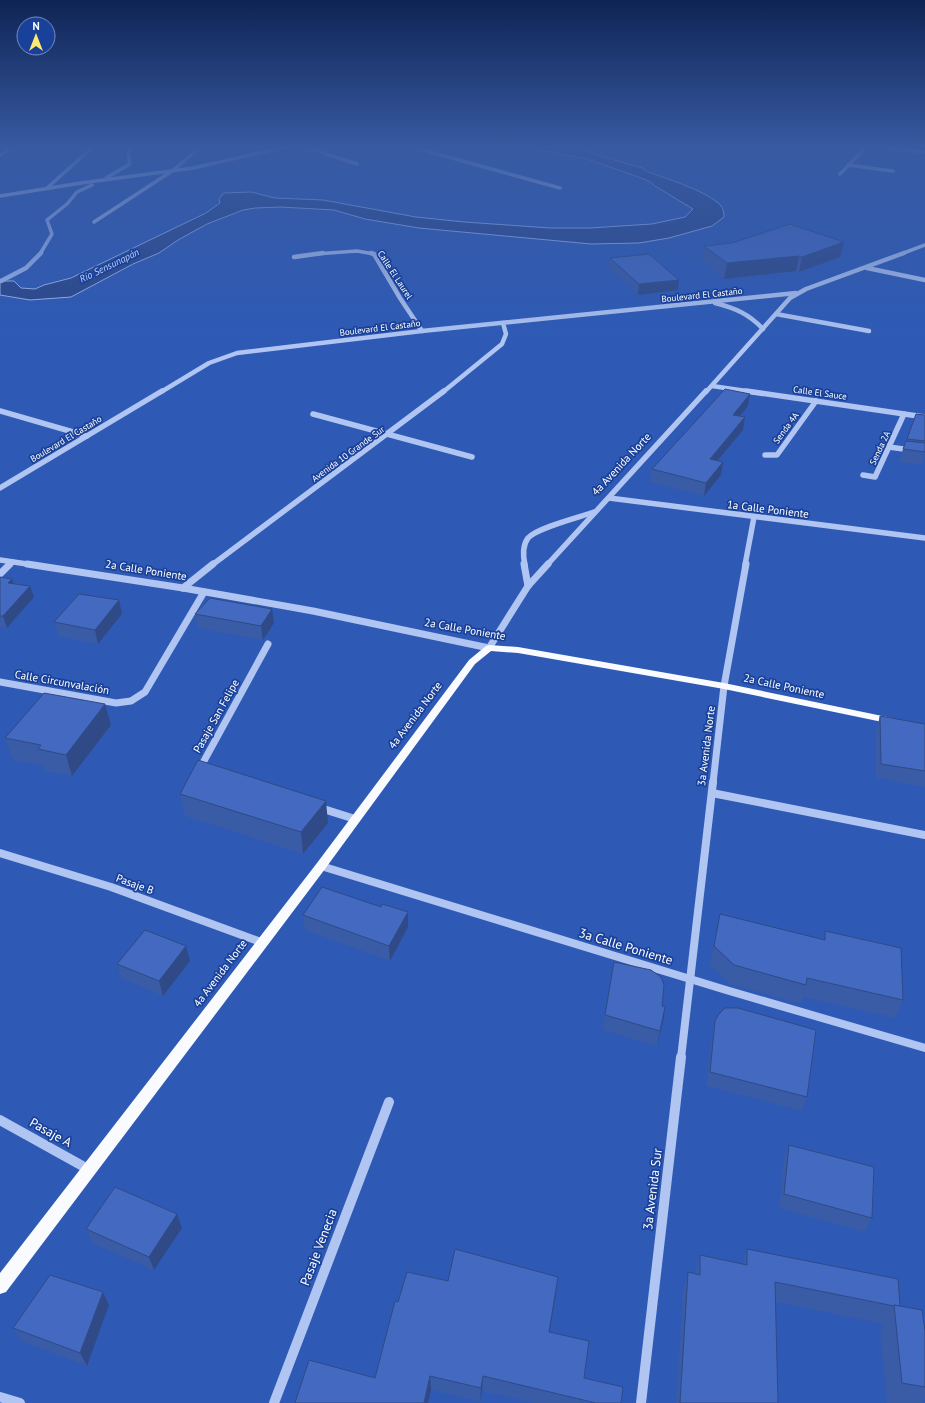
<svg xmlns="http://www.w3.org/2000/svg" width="925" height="1403" viewBox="0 0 925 1403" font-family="'PT Sans',sans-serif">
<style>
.green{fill:#2e5ab6}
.water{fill:#2a4688;stroke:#a3bdf3}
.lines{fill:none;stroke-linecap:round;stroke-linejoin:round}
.stream-far1{stroke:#a3bdf3;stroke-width:3.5}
.stream{stroke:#a3bdf3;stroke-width:4.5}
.minor-far5{stroke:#b0c5f1;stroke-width:3.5}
.minor-far4{stroke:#b0c5f1;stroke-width:4.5}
.minor-far3{stroke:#b0c5f1;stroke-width:5.5}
.minor-far2{stroke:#b0c5f1;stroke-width:7}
.minor-far1{stroke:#b0c5f1;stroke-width:8}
.minor{stroke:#b0c5f1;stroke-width:10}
.major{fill:#f9fbff;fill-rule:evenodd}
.wall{fill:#3a5ba5}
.shaded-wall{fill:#2f4a86}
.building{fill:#436ac0;stroke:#2f4a86}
.labels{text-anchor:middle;stroke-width:3.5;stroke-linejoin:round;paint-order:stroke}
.far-street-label{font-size:9px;fill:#fff;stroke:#1a4199}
.far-water-label{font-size:10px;font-style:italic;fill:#bccff7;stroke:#1a4199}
.street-label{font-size:11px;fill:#fff;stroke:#1a4199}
.near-street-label{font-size:13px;fill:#fff;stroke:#1a4199}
</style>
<rect width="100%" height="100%" fill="#1a4199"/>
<rect class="green" x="0" y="145" width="925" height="1258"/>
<path class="water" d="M512 145 567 146 642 168 648 172C668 179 703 190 718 203 723 207 724 211 724 217L712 226 669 238 639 243 591 244 419 228 365 219 334 210 281 207 255 208 243 210 207 224 178 240 159 253 133 264 71 297 30 300 0 295V281H14L21 288 35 289 44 285 71 278 206 213 220 203 219 199 224 193 251 192 275 198 323 200 416 217 464 222 550 228H590L652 224 685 217 693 209 655 186 649 181 630 174 587 159Z"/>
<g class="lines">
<g class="stream-far1">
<polyline points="106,178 130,164 128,154 133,145"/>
<polyline points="40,254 52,234 47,220 67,204 77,192 92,185"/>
</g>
<polyline class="stream" points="1,281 26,268 41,253"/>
<g class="minor-far5">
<polyline points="300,145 357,164"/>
<polyline points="405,145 560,188"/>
<polyline points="866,145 925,152"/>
<polyline points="0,155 15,145"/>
<polyline points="848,165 893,171"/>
<polyline points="840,174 868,145"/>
<polyline points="47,188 95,145"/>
<polyline points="0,196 81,183 193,168 295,145"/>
<polyline points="94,222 172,171 203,145"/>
<polyline points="315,254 357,251 374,254"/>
<polyline points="901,254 925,245"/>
</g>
<g class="minor-far4">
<polyline points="371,253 374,254 400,298 422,331"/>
<polyline points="294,257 323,253"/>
<polyline points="867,268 925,280"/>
<path d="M715 303C735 308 749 314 763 329"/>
<polyline points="776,314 869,331"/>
<polyline points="712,386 753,392"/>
<polyline points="161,392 209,363 237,353 422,331 796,293"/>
<polyline points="443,392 502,344 506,334 503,323"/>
<polyline points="706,392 790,298 806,289 904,253"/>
</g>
<g class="minor-far3">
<polyline points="746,391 925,417"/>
<polyline points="0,411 87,436"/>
<polyline points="313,414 472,457"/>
<polyline points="889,447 925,452"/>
<polyline points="765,455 777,455 816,401"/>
<polyline points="863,475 875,477 904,414"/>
<polyline points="0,488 162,391"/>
<polyline points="609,498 925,538"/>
<polyline points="0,560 34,565"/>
<polyline points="9,565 12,562"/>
<polyline points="212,565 444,391"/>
<path d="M525 565C523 556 522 546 528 538 536 528 580 517 594 512"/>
<polyline points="547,565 706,391"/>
<polyline points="745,565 754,517"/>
</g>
<g class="minor-far2">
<polyline points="27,564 183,588 313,611 489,648 528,586 548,564"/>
<polyline points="524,564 528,586"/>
<polyline points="0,574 10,564"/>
<polyline points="183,588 213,564"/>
<polyline points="0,682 116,703 131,701 145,692 204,592"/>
<polyline points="199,770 268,644"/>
<polyline points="713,783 724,686 746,564"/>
</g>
<g class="minor-far1">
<polyline points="712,793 925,835"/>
<polyline points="317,807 355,819"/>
<polyline points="0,853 111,887 261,942"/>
<polyline points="321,866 726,990 925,1048"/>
<polyline points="681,1058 713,782"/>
</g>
<g class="minor">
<polyline points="0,1120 88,1169"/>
<polyline points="0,1397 20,1403"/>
<polyline points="274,1403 389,1102"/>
<polyline points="641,1403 681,1057"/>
</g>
<polygon class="major" points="489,645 518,647 724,683 892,718 897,721 892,724 724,689 518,653 491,651 475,664 325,869 6,1292 0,1294 0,1273 317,863 469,660 486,646"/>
</g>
<g class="wall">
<polygon points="602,145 659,145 667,149 666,154"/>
<polygon points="844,242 840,257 799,272 796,271 724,279 702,261 704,246"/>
<polygon points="610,258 678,290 638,295 609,268"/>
<polygon points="748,406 740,416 745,417 743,430 717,461 723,462 721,475 704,496 650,482 652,469"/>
<polygon points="916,414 925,415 925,455 922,465 899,462 903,449 907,441"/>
<polygon points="0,577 12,579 14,584 30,586 34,597 7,628 0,627"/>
<polygon points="119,600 122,614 98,644 58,636 54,622"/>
<polygon points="195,614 274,623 263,640 198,628"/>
<polygon points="880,716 925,724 925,787 876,778 876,731"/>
<polygon points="111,725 72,776 45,771 43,766 13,760 5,738"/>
<polygon points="180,794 328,823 303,854 185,816"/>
<polygon points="408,912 408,927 390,961 305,930 303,915"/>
<polygon points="720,914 822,940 825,931 903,1000 895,1018 803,997 801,1004 730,984 710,965"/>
<polygon points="190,961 163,996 121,978 117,964"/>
<polygon points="662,1006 663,1022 657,1046 603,1030 605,1015"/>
<polygon points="715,1021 807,1097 802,1111 706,1086 712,1036"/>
<polygon points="789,1145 872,1218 865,1232 779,1208 784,1159"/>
<polygon points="177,1214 182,1228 154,1270 92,1243 86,1229"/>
<polygon points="747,1249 900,1306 925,1331 925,1399 922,1403 887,1403 880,1330 884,1324 776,1302 778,1403 676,1403 683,1291 688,1272 695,1274 700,1255 742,1264"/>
<polygon points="558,1277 550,1332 584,1378 621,1403 533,1403 482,1391 480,1402 431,1390 428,1403 375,1378 398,1302 448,1281"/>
<polygon points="103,1292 109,1305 87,1366 21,1341 13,1328"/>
</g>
<g class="shaded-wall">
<polygon points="844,242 840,257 799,272 802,257"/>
<polygon points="799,256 796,271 724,279 727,263"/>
<polygon points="679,280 678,290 638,295 639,284"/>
<polygon points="750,394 748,406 731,427 733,415"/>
<polygon points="745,417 743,430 708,472 710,459"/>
<polygon points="723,462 721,475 704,496 706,483"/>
<polygon points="12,579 16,590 8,583"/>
<polygon points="30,586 34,597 7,628 3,616"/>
<polygon points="119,600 122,614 98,644 95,630"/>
<polygon points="272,609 274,623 263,640 261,626"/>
<polygon points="105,704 111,725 72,776 66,755"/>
<polygon points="326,801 328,823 303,854 301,832"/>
<polygon points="408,912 408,927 390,961 389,946"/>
<polygon points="186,946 190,961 163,996 159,981"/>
<polygon points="665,1007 663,1022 657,1046 660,1031"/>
<polygon points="177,1214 182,1228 154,1270 149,1257"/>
<polygon points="558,1277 556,1293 547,1347 549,1332"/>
<polygon points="103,1292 109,1305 87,1366 80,1353"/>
<polygon points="430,1376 431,1390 428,1403 424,1403"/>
<polygon points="483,1376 482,1391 480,1402 481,1388"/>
</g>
<g class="building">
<polygon points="633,145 659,145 667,149"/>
<polygon points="790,224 844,242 802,257 799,256 727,263 704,246 732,243"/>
<polygon points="649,254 679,280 639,284 610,258"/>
<polygon points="725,389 750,394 733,415 745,417 710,459 723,462 706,483 652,469"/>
<polygon points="916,414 925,415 925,441 907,439"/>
<polygon points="906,441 925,443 925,452 903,449"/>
<polygon points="0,577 12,579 8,583 30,586 3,616 0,616"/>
<polygon points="79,594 119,600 95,630 54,622"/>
<polygon points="210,598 272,609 261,626 195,614"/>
<polygon points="44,693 105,704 66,755 38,749 41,745 5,738"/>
<polygon points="880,716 925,724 925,771 881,764"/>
<polygon points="198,760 326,801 301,832 180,794"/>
<polygon points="322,887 381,907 382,904 408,912 389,946 303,915"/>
<polygon points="720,914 825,940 825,931 901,948 903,1000 807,978 806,985 734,965 714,946"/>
<polygon points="145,930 186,946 159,981 117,964"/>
<polygon points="614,962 651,970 661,977 664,985 662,1006 665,1007 660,1031 605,1015"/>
<polygon points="725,1008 738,1008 816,1030 807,1097 710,1072 715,1021 719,1014"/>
<polygon points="789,1145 874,1167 872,1218 784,1194"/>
<polygon points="115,1187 177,1214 149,1257 86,1229"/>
<polygon points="455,1249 558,1277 549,1332 589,1341 584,1378 623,1387 621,1403 596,1403 483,1376 481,1388 430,1376 424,1403 295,1403 309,1360 375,1378 395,1301 398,1302 407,1272 448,1281"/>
<polygon points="747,1249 898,1279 900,1306 894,1305 894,1306 775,1282 778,1403 680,1403 688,1272 700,1275 700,1255 747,1265"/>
<polygon points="50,1275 103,1292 80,1353 13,1328"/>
<polygon points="894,1305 922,1310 925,1331 925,1387 902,1383"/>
</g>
<linearGradient id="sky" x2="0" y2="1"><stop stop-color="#0e2454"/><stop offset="0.43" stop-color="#385aa2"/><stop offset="1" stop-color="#385aa2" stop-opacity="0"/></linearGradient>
<rect width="925" height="341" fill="url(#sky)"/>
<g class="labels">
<g class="far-street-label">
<text transform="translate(395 275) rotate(57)" y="3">Calle El Laurel</text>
<text transform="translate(702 295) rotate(-6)" y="3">Boulevard El Castaño</text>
<text transform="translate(380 328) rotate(-7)" y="3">Boulevard El Castaño</text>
<text transform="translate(820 393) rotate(8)" y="3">Calle El Sauce</text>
<text transform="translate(786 428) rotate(-54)" y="3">Senda 4A</text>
<text transform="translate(66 439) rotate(-31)" y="3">Boulevard El Castaño</text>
<text transform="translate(880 448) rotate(-65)" y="3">Senda 2A</text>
<text transform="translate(348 454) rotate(-36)" y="3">Avenida 10 Grande Sur</text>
</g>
<g class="far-water-label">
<text transform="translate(109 265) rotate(-26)" y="4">Río Sensunapán</text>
</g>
<g class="street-label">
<text transform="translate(621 464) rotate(-47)" y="4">4a Avenida Norte</text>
<text transform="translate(768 509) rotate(7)" y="4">1a Calle Poniente</text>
<text transform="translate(146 570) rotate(9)" y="4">2a Calle Poniente</text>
<text transform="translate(465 629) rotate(10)" y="4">2a Calle Poniente</text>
<text transform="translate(62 682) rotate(10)" y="4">Calle Circunvalación</text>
<text transform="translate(784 686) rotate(12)" y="4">2a Calle Poniente</text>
<text transform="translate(415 715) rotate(-53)" y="4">4a Avenida Norte</text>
<text transform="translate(216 716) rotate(-61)" y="4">Pasaje San Felipe</text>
<text transform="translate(706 746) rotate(-83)" y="4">3a Avenida Norte</text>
<text transform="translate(135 884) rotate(20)" y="4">Pasaje B</text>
<text transform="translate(220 973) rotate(-53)" y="4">4a Avenida Norte</text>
</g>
<g class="near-street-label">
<text transform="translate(626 946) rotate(17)" y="5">3a Calle Poniente</text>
<text transform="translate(51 1132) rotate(29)" y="5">Pasaje A</text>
<text transform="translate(652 1189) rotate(-83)" y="5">3a Avenida Sur</text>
<text transform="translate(318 1247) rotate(-69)" y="5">Pasaje Venecia</text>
</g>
</g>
<g transform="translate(36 36)"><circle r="19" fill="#1a4199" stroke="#768dc2"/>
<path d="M0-3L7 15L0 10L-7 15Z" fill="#ffe86f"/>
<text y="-6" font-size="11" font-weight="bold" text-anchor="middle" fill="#ffffff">N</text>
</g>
</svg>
